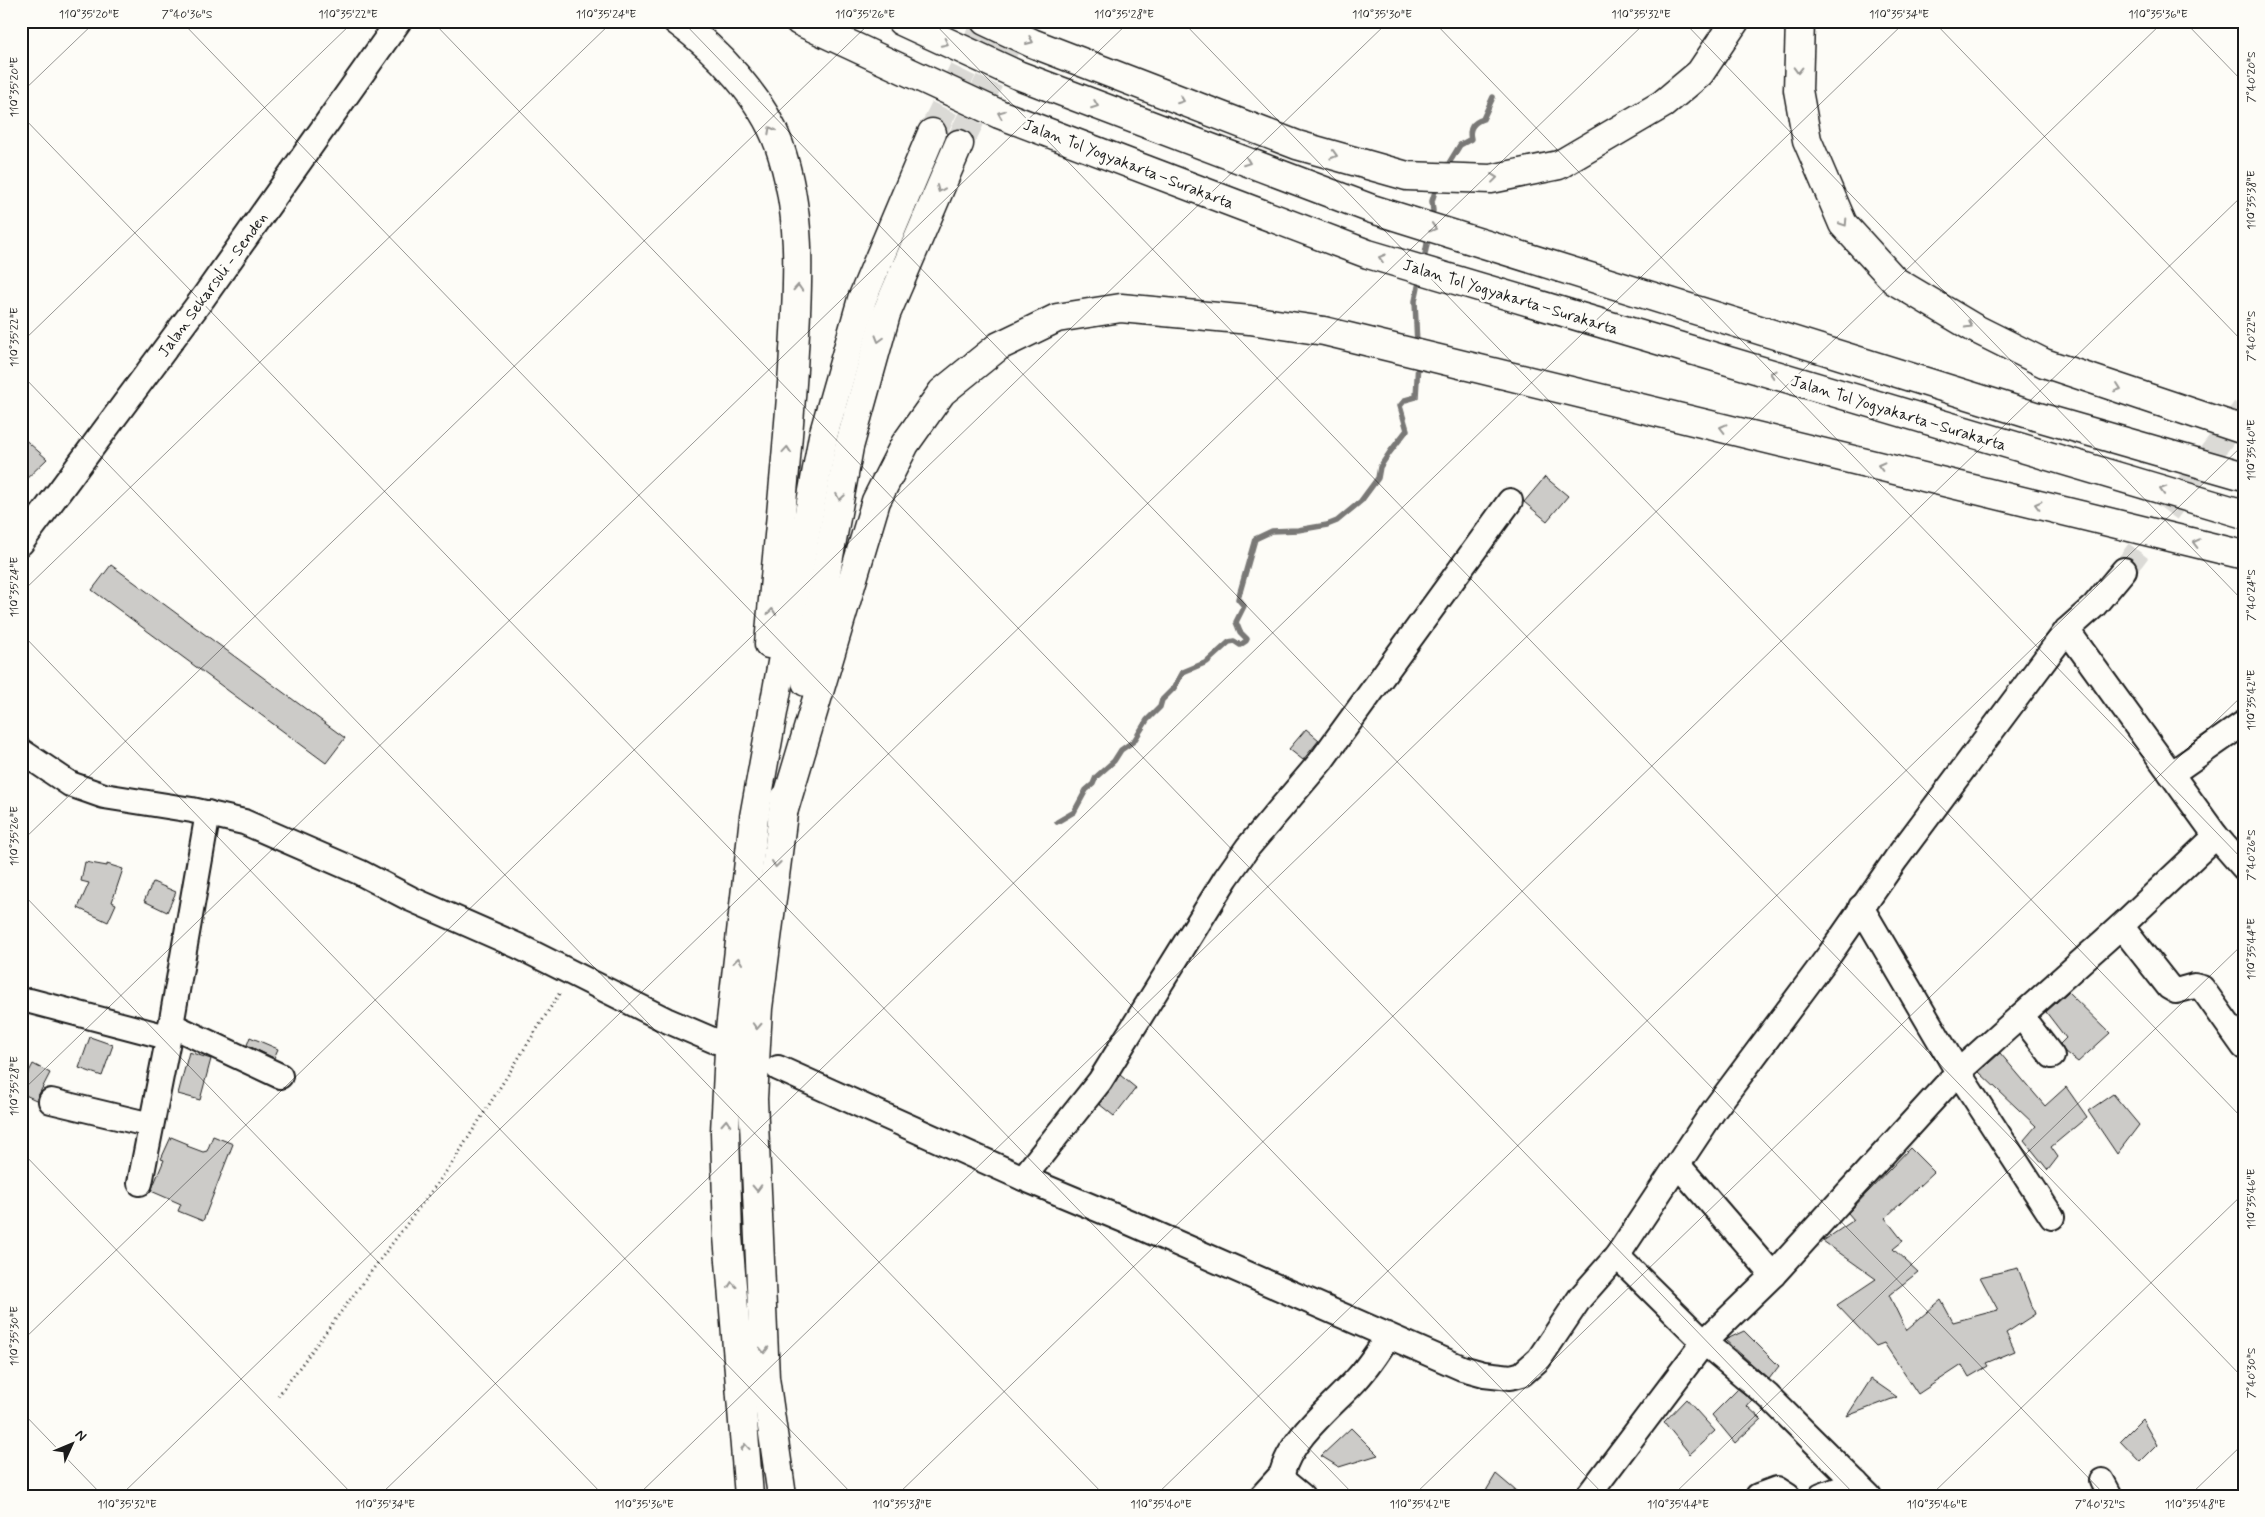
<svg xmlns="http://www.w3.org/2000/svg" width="2265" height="1517" viewBox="0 0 2265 1517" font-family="Mynerve,sans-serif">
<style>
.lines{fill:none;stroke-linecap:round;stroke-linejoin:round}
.stream{stroke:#797876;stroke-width:5.5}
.building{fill:#cccbc8;stroke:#1c1c1c}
.minor-tunnel{stroke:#dbdad6;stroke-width:24;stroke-dasharray:24 12;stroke-linecap:butt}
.highway-tunnel{stroke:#dbdad6;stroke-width:28;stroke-dasharray:28 14;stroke-linecap:butt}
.minor-casing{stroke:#1c1c1c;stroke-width:28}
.highway-casing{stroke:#1c1c1c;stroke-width:31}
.path{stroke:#1c1c1c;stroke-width:3;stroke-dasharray:1 4;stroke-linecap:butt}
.minor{stroke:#fdfcf7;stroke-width:24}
.highway{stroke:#fdfcf7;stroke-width:28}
.oneway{stroke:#989794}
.ticks{fill:none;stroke:#1c1c1c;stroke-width:1;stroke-opacity:0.45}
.labels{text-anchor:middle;stroke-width:5;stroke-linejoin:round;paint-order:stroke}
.street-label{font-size:16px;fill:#1c1c1c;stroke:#fdfcf7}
.neatline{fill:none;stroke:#1c1c1c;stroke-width:2}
.ticks-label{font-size:12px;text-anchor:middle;fill:#1c1c1c}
</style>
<rect width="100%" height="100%" fill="#fdfcf7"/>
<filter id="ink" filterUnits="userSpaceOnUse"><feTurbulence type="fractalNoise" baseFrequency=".02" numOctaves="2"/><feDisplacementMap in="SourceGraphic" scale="10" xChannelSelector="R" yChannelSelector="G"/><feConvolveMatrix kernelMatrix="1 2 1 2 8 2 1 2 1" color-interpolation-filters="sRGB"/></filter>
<g filter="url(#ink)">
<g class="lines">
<g class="stream">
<path d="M1446 168 1460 145 1471 139C1468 128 1474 122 1483 119L1493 97"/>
<polyline points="1428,220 1433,211 1432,201 1437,185"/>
<polyline points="1423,264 1429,234"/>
<polyline points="1417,345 1415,301 1420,277"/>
<polyline points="1057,822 1074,812 1086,790 1093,784 1096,777 1114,761 1121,750 1134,741 1147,720 1160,707 1162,700 1174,688 1183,672 1207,662 1229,642 1234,641 1240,645 1246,641 1247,639 1240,632 1236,622 1244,606 1238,599 1255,539 1272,531 1298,530 1327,525 1337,521 1361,501 1378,478 1380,467 1390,452 1407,430 1400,406 1405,400 1416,397 1418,362"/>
</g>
</g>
<g class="building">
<polygon points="21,436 47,459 21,484"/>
<polygon points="1545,477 1568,496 1547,521 1524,502"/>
<polygon points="111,565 345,738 326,763 92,590"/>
<polygon points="1306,729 1319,740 1303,760 1289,749"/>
<polygon points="85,862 107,866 107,864 123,869 112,902 116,904 108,922 78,908 89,883 81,881"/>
<polygon points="153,882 176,892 167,912 144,901"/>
<polygon points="2068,992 2110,1033 2078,1062 2065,1052 2060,1044 2066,1038 2046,1012"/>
<polygon points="90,1037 113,1045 102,1076 79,1068"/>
<polygon points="250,1037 278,1049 274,1058 247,1045"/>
<polygon points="189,1052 211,1059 200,1100 178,1094"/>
<polygon points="2000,1053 2045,1106 2066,1087 2087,1117 2051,1147 2058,1157 2048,1170 2024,1140 2036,1126 1979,1072"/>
<polygon points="33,1064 50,1073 36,1100 21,1093 21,1087"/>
<polygon points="1120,1075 1136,1088 1114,1116 1099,1104"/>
<polygon points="2113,1094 2139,1125 2117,1154 2088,1111"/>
<polygon points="213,1136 233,1144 203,1221 178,1211 181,1204 151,1191 164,1160 161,1159 171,1137 188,1144 187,1146 203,1152 207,1151"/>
<polygon points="1910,1148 1934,1172 1885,1218 1903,1241 1893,1249 1918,1272 1889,1295 1906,1330 1941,1300 1953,1322 1998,1310 1980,1277 2018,1268 2035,1314 2006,1333 2015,1351 1986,1363 1988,1366 1969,1377 1962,1365 1918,1394 1884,1343 1876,1346 1837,1305 1876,1279 1823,1241 1854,1220 1848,1213"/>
<polygon points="1744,1331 1779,1366 1769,1379 1725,1340"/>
<polygon points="1871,1379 1897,1397 1847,1416"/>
<polygon points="1738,1389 1752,1400 1747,1406 1761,1419 1735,1443 1712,1415"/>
<polygon points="1686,1399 1715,1431 1690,1454 1664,1422"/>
<polygon points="2142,1419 2157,1445 2140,1462 2120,1441"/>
<polygon points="1351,1428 1378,1455 1339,1467 1321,1456"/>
<polygon points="1496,1474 1522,1496 1483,1496"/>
</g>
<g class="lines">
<polyline class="minor-tunnel" points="2124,570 2244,409"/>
<g class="highway-tunnel">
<polyline points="932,133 987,21"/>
<polyline points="959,144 1018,21"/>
</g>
<g class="minor-casing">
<g id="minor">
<polyline points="21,543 203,298 399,21"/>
<polyline points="2067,630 2216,836 2244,868"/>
<polyline points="21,751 70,784 104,796 192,810 244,822 359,872 411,899 518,946 666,1020 715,1041"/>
<polyline points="2171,774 2244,723"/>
<polyline points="1861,907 1958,1072 2052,1217"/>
<polyline points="2121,926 2169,987 2176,991 2194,986 2202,988 2244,1047"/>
<polyline points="30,1001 167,1037"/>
<polyline points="2021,1016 2052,1056"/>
<polyline points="171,1025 280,1076"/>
<polyline points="778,1068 1023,1178 1131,1223 1462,1368 1484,1374 1511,1377 1522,1374 1539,1359 1580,1298 1617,1256 1714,1110 1830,954 1896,859 2067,630 2094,606 2124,570"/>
<polyline points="51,1101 151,1125"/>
<polyline points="1678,1165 1773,1275"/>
<polyline points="1023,1178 1100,1081 1226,878 1248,847 1321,761 1510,501"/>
<polyline points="140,1183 171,1025 208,813"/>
<polyline points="1617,1256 1704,1342 1768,1396 1869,1496"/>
<polyline points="2102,1481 2110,1496"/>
<polyline points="1262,1496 1282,1474"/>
<path d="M1302 1496 1285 1482 1282 1474C1289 1440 1332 1406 1356 1380 1368 1367 1378 1352 1388 1336"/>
<polyline points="1588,1496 1704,1342 1773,1275 1958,1072 2121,926 2216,836"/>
<polyline points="1758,1496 1777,1489 1788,1496"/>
<polyline points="1821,1496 1856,1483"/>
</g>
</g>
<g class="highway-casing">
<g id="highway">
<path d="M677 21C717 50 762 98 779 145 805 220 797 291 793 369 787 461 777 552 769 644"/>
<polyline points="799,21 999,114 1368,254 2244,514"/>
<polyline points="901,21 1018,75 1372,209 2035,416 2244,476"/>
<polyline points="985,21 1032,43 1297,145 1407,176 1491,179 1559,165 1663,104 1700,73 1735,21"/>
<polyline points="1800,21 1798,90 1807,140 1843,224 1895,281 1974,328 2044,363 2244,430"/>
<polyline points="806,682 849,447 886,314 959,144"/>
<polyline points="782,816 876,501 905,444 942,392 999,346 1057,318 1121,308 1250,320 1324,331 2244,555"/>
<polyline points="749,1496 728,1236 725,1132 730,1030 754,817 823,436 862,299 932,133"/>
<polyline points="782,1496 765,1378 753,1099 758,1008 785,798"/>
</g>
</g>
<polyline class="path" points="278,1396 451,1165 561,991"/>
<use href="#minor" class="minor"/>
<use href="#highway" class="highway"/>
</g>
<defs><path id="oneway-chevron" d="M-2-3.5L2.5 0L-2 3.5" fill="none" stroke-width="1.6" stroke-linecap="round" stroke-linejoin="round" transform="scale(1.25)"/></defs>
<g class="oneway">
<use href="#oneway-chevron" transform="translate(1030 41) rotate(23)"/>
<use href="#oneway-chevron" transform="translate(945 43) rotate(26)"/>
<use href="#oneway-chevron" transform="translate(1798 70) rotate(91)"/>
<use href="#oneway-chevron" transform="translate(1181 100) rotate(21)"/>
<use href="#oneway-chevron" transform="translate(1095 105) rotate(21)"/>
<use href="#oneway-chevron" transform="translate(1001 114) rotate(-158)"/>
<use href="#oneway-chevron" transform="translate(771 130) rotate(-118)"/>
<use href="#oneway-chevron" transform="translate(1334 155) rotate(16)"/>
<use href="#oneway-chevron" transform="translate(1247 162) rotate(21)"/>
<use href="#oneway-chevron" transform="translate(1494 178) rotate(-7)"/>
<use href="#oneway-chevron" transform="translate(940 189) rotate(113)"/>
<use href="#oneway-chevron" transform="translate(1844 223) rotate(57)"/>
<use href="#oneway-chevron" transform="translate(1433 228) rotate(17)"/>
<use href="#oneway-chevron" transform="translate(1382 258) rotate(-163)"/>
<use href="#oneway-chevron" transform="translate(798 288) rotate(-87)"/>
<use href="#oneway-chevron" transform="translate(1969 325) rotate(30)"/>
<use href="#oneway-chevron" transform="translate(879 339) rotate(106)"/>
<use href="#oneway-chevron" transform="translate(1773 374) rotate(-163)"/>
<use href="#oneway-chevron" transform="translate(2118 388) rotate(19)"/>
<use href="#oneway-chevron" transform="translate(1723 428) rotate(-166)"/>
<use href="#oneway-chevron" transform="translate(787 450) rotate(-85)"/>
<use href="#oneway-chevron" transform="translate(1881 466) rotate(-166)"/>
<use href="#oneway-chevron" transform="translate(2163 490) rotate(-163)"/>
<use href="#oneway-chevron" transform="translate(840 497) rotate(100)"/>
<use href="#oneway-chevron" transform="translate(2038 505) rotate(-166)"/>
<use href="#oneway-chevron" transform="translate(2196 543) rotate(-166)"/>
<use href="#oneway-chevron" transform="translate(772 612) rotate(-85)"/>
<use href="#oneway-chevron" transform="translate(776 864) rotate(97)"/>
<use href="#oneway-chevron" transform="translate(738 961) rotate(-84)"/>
<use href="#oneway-chevron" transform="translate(757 1026) rotate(93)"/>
<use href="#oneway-chevron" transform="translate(726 1123) rotate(-87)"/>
<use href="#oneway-chevron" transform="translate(757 1188) rotate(88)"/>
<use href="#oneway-chevron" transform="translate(732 1285) rotate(-95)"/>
<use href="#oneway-chevron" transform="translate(764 1350) rotate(88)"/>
<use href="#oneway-chevron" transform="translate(745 1447) rotate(-95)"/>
</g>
</g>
<path class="ticks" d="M181 21 1605 1496M432 21 1856 1496M682 21 2106 1496M932 21 2244 1379M1182 21 2244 1120M1433 21 2244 861M1683 21 2244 602M1933 21 2244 343M2184 21 2244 83M21 93 96 21M21 115 1355 1496M21 343 354 21M21 374 1105 1496M21 593 613 21M21 633 854 1496M21 842 872 21M21 892 604 1496M21 1092 1130 21M21 1151 354 1496M21 1342 1389 21M21 1411 103 1496M120 1496 1647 21M379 1496 1906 21M637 1496 2164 21M896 1496 2244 194M1155 1496 2244 444M1413 1496 2244 694M1672 1496 2244 943M1930 1496 2244 1193M2189 1496 2244 1443"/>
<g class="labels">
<g class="street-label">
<text transform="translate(1129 163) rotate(21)" y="6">Jalan Tol Yogyakarta–Surakarta</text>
<text transform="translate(212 284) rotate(-54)" y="6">Jalan Sekarsuli - Senden</text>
<text transform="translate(1511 296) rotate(17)" y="6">Jalan Tol Yogyakarta–Surakarta</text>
<text transform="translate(1899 412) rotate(17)" y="6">Jalan Tol Yogyakarta–Surakarta</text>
</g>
</g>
<rect width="2265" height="1517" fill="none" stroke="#fdfcf7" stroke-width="55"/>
<g transform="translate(72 1444) rotate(46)" stroke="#fdfcf7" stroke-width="4" paint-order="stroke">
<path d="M0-4L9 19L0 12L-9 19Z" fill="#1c1c1c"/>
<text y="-8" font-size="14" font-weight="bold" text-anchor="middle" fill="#1c1c1c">N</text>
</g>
<rect x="28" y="28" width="2210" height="1462" class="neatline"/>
<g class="ticks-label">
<text x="89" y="18">110°35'20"E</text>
<text x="187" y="18">7°40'36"S</text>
<text x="348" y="18">110°35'22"E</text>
<text x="606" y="18">110°35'24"E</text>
<text x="865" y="18">110°35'26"E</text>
<text x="1124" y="18">110°35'28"E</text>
<text x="1382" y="18">110°35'30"E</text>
<text x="1641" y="18">110°35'32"E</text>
<text x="1899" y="18">110°35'34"E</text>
<text x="2158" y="18">110°35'36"E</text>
<text transform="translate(2251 77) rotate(-90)" y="4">7°40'20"S</text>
<text transform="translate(14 87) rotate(-90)" y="4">110°35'20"E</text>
<text transform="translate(2251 200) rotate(-90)" y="4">110°35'38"E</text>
<text transform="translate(2251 336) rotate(-90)" y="4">7°40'22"S</text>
<text transform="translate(14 337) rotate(-90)" y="4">110°35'22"E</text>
<text transform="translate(2251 450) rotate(-90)" y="4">110°35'40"E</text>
<text transform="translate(14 587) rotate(-90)" y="4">110°35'24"E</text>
<text transform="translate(2251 595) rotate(-90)" y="4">7°40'24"S</text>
<text transform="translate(2251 700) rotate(-90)" y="4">110°35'42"E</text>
<text transform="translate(14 836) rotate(-90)" y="4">110°35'26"E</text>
<text transform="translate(2251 855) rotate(-90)" y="4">7°40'26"S</text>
<text transform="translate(2251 949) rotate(-90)" y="4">110°35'44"E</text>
<text transform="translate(14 1086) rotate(-90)" y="4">110°35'28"E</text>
<text transform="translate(2251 1199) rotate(-90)" y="4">110°35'46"E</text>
<text transform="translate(14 1336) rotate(-90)" y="4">110°35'30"E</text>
<text transform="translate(2251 1373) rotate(-90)" y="4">7°40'30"S</text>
<text x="127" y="1508">110°35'32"E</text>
<text x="385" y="1508">110°35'34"E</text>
<text x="644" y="1508">110°35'36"E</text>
<text x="902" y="1508">110°35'38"E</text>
<text x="1161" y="1508">110°35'40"E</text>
<text x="1420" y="1508">110°35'42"E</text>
<text x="1678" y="1508">110°35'44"E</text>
<text x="1937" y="1508">110°35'46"E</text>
<text x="2100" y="1508">7°40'32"S</text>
<text x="2195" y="1508">110°35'48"E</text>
</g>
</svg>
